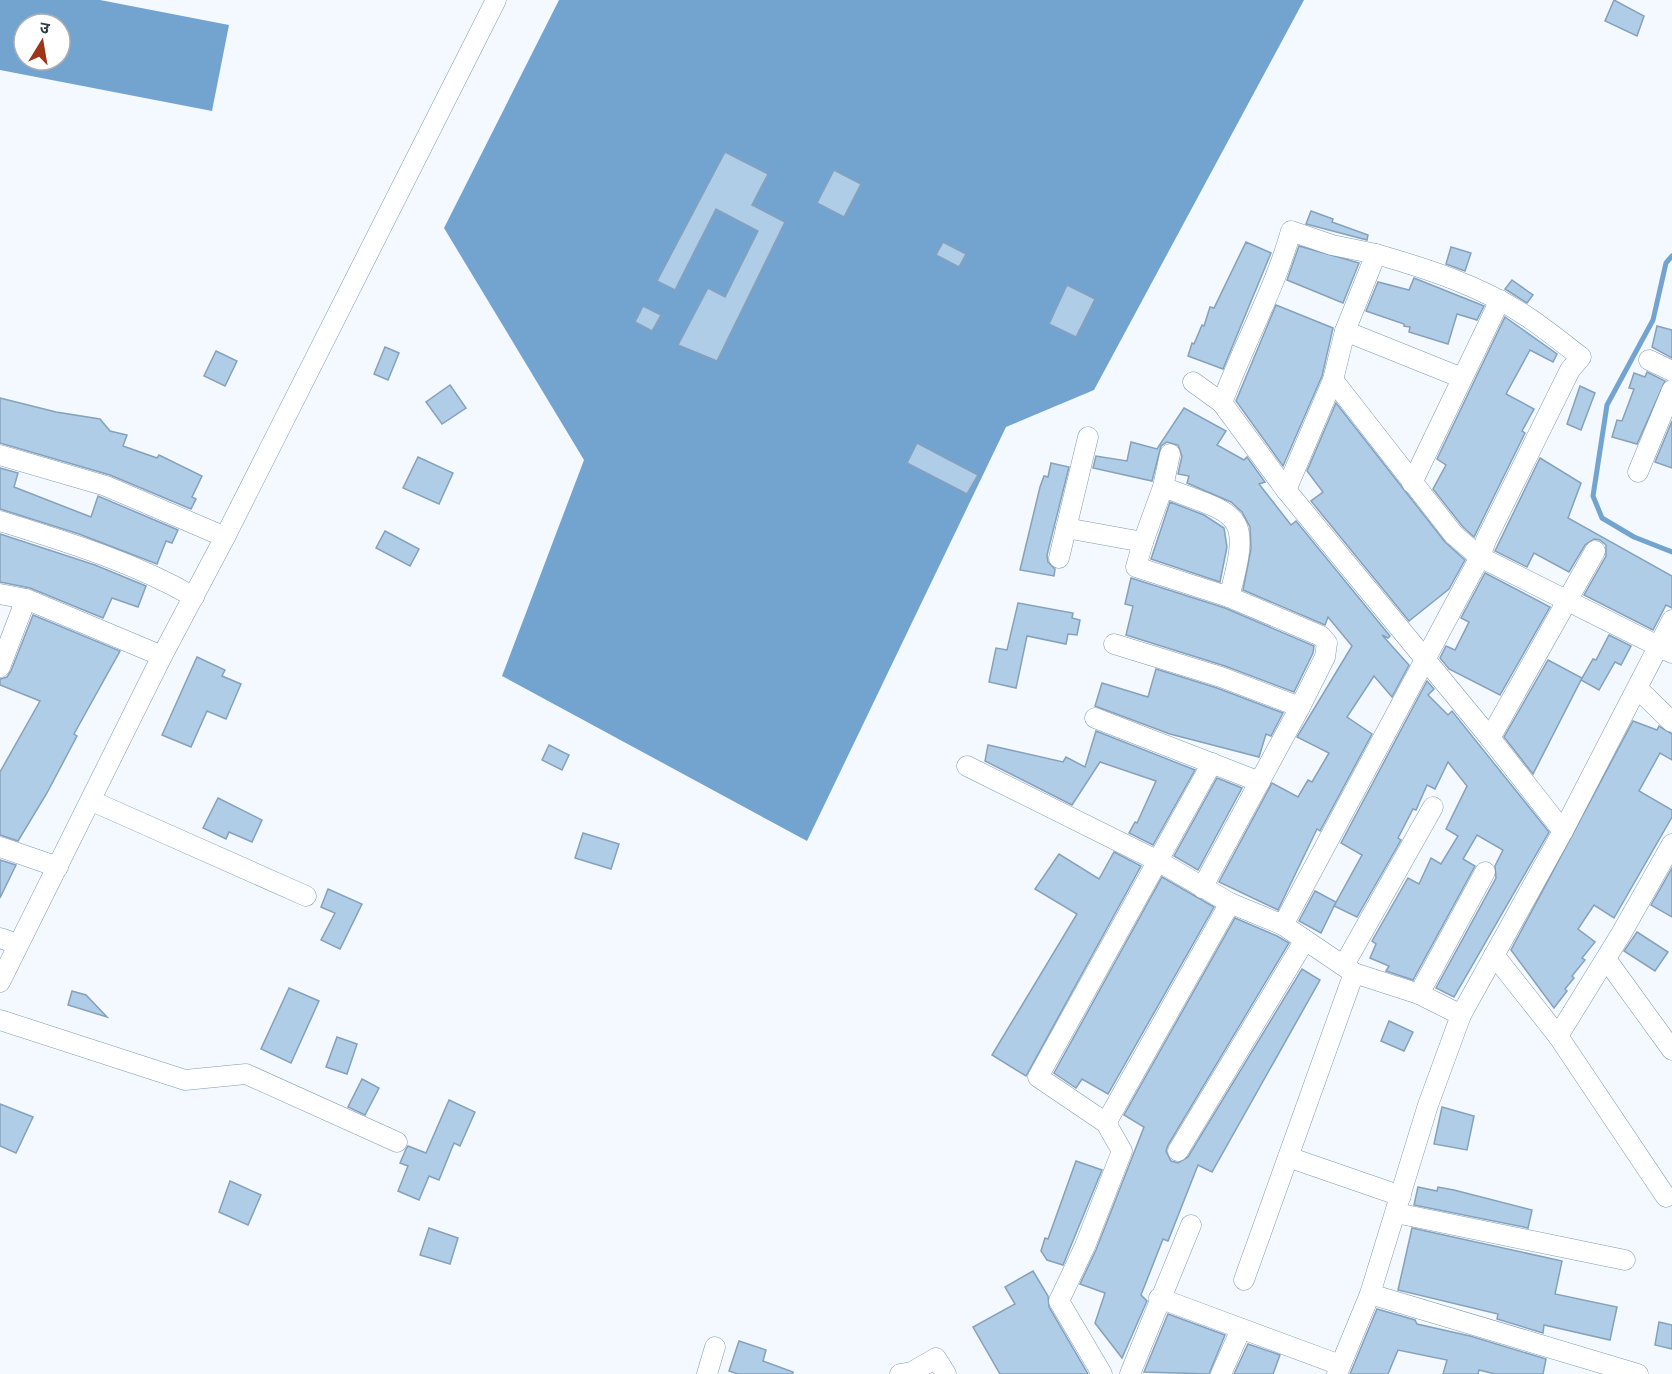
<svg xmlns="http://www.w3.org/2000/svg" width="1672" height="1374" viewBox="0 0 1672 1374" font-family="Figtree,'Noto Sans Devanagari',sans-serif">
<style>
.water{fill:#73a4d0;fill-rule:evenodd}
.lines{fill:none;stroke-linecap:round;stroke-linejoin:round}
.stream{stroke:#73a4d0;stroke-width:5}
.building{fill:#b0cde8;stroke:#85a1bb;stroke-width:1.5}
.minor-casing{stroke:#7f9bb5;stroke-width:21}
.minor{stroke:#fff;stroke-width:20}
</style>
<rect width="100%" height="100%" fill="#f3f9ff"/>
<g class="water">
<path d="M0 0H100L229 25 212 111 0 70ZM24 24H60V60H24Z"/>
<polygon points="559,0 1304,0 1094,390 1006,427 807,841 502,676 584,460 444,228"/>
</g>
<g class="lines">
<polyline class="stream" points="1672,256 1666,263 1653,320 1607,405 1593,496 1602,518 1634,537 1672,552"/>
</g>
<g class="building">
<polygon points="1614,0 1644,16 1637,36 1605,21"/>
<polygon points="725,152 768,174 752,205 785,222 717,361 678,345 708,288 725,297 758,231 716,209 675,290 657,281"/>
<polygon points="834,170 861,184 844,217 817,203"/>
<polygon points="1311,211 1333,219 1332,222 1368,235 1367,240 1306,224"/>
<polygon points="943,242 966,254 959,267 936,255"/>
<polygon points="1246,242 1271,253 1223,369 1188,356 1192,343 1194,344 1202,325 1204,326 1210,307 1214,308"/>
<polygon points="1299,246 1359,263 1343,303 1287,280"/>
<polygon points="1451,247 1471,253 1465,271 1446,264"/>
<polygon points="1414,278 1484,306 1477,320 1457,314 1448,344 1409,332 1410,327 1404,326 1404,324 1366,311 1378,282 1409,290"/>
<polygon points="1512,280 1533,295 1527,303 1505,289"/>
<polygon points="1067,285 1095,299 1076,337 1049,324"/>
<polygon points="1276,305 1333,328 1322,376 1283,466 1236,401"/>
<polygon points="643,306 661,315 652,331 635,322"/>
<polygon points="1505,317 1557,354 1553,362 1530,350 1506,394 1534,409 1522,431 1525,433 1474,537 1463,527 1433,489 1446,465 1437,459"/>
<polygon points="1657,326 1672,330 1672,358 1652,347"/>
<polygon points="385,347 399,353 388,380 374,374"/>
<polygon points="216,351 237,361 225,386 204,376"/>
<polygon points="1647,372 1665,381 1637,444 1612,437 1617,420 1622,421 1634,389 1629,388 1634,373 1645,377"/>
<polygon points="450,385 466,408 442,424 426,402"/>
<polygon points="1580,386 1595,393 1581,430 1567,424"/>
<polygon points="0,398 56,412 100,419 110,431 127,435 123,446 157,458 159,455 202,476 192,497 196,499 191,509 110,475 0,443"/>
<polygon points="1336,403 1445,542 1465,560 1449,589 1409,621 1311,501 1323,492 1307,471"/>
<polygon points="1184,408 1226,431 1217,445 1244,460 1247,457 1265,482 1259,484 1291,525 1296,521 1390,636 1388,638 1382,635 1409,665 1392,697 1374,676 1347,717 1372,734 1320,831 1317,829 1278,910 1219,882 1272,783 1298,797 1308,780 1312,782 1329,753 1297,737 1352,646 1328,617 1325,625 1243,590 1251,549 1250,527 1242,512 1231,502 1187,483 1189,476 1178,474 1182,456 1178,445 1167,442 1161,446 1152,481 1093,468 1096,456 1127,461 1131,442 1157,449"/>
<polygon points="1672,421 1672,468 1655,462"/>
<polygon points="917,443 978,475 967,494 907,463"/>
<polygon points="418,457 453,473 439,504 403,488"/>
<polygon points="1540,458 1581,483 1568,518 1672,576 1672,608 1666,605 1653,630 1584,595 1606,556 1606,545 1600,540 1594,539 1585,545 1569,572 1534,553 1527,567 1495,551"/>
<polygon points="1051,463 1069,467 1047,555 1048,562 1055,569 1054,576 1020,570 1040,487 1044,476 1048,477"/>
<polygon points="0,468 18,473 14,487 91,517 98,496 178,530 172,543 166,541 157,564 79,534 0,509"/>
<polygon points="1170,502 1204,515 1224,528 1227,547 1220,582 1151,559"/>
<polygon points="385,531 419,549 410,566 376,548"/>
<polygon points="0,534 95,565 146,586 138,607 112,598 103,618 30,588 0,582"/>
<polygon points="1485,573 1550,607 1500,695 1449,669 1440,658 1446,646 1455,650 1469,622 1461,618"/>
<polygon points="1131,578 1225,608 1314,646 1313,653 1294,692 1225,666 1126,635 1133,606 1125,604"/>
<polygon points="1018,603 1073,613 1072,618 1080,620 1077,635 1068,634 1066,644 1027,636 1016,688 989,682 996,648 1007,650"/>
<polygon points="33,615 120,651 74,734 77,736 47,793 18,841 0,835 0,772 40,701 0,685 0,679 7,677 11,671"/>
<polygon points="1609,635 1631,646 1621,665 1615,662 1599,690 1581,680 1593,659 1596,660"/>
<polygon points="197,657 225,670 222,676 241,684 226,719 207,711 191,747 162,735"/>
<polygon points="1548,660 1582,678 1533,774 1504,737"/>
<polygon points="1156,669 1217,688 1283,713 1271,736 1266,734 1259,757 1170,734 1095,706 1102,683 1148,697"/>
<polygon points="1427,681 1434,689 1428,695 1448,715 1452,711 1549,832 1454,997 1436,988 1496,878 1495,866 1503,850 1477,835 1463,859 1475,866 1413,980 1386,971 1389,966 1370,958 1376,944 1372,941 1408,878 1419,884 1431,858 1441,864 1458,836 1446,829 1467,786 1448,762 1435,789 1427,785 1416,810 1413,809 1398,838 1401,840 1357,917 1334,906 1362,855 1341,843"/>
<polygon points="1633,721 1657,730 1659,726 1672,734 1672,760 1660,753 1639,791 1672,810 1672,817 1614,918 1594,905 1578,929 1595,942 1582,958 1585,960 1572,976 1574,978 1565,989 1567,991 1554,1008 1511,950"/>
<polygon points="1096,731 1195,770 1153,845 1129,833 1135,822 1137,823 1156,781 1100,762 1072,805 985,761 988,745 1063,762 1066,757 1085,767"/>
<polygon points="549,745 569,755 562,770 542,760"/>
<polygon points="1217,778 1242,788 1198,870 1174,856"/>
<polygon points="218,798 262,820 252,842 229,832 226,839 203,828"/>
<polygon points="583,833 619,844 611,869 575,858"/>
<polygon points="1114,852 1141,866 1026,1076 992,1055 1077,914 1035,889 1059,854 1099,879"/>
<polygon points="0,860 16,865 0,898"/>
<polygon points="1672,868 1672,917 1651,905"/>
<polygon points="1162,877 1214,907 1108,1094 1082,1079 1076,1088 1054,1073"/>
<polygon points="328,889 362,904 340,949 321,940 335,913 321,907"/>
<polygon points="1315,891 1336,902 1321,933 1299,921"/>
<polygon points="1235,918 1277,936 1289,943 1168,1145 1166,1151 1171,1161 1178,1163 1188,1157 1302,969 1320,980 1212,1172 1198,1165 1168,1241 1163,1239 1141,1295 1147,1301 1122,1358 1095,1323 1105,1293 1080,1284 1096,1250 1144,1127 1124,1115"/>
<polygon points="1637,932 1668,952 1655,971 1624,951"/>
<polygon points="289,988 319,1001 291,1063 261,1049"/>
<polygon points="72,991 86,995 107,1017 68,1005"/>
<polygon points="1389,1021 1413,1032 1404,1051 1381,1041"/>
<polygon points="337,1037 357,1044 347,1074 326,1067"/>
<polygon points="362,1079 379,1088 365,1115 348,1107"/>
<polygon points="449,1100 475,1112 460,1146 454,1143 439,1180 429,1176 419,1200 398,1191 408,1166 400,1163 406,1149 408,1146 426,1153"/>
<polygon points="0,1104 33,1117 16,1153 0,1146"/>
<polygon points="1442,1107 1474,1116 1467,1150 1434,1144"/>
<polygon points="1076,1161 1102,1170 1063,1265 1047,1260 1041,1251 1045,1238 1048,1239"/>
<polygon points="230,1181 261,1195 248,1225 219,1212"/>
<polygon points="1418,1187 1437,1191 1438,1187 1454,1190 1532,1210 1528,1228 1414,1205"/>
<polygon points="429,1228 458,1238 450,1264 420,1255"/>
<polygon points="1412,1228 1562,1261 1555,1294 1617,1307 1610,1340 1544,1325 1543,1333 1497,1319 1498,1314 1398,1290"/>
<polygon points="1033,1271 1048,1296 1049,1307 1088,1374 1000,1374 973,1327 1015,1304 1005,1287"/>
<polygon points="1377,1309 1415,1320 1417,1324 1470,1336 1546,1359 1543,1374 1495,1374 1479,1370 1478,1374 1443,1374 1447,1360 1398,1350 1388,1374 1350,1374"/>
<polygon points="1168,1314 1225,1335 1209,1374 1144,1372"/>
<polygon points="1659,1322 1672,1325 1672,1349 1655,1345"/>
<polygon points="739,1341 766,1350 763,1361 793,1372 793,1374 738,1374 729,1371"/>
<polygon points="1248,1344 1280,1355 1273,1374 1234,1374"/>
</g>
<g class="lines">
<g class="minor-casing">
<g id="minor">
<polyline points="1345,331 1462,378"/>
<polyline points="1649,360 1672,371"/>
<polyline points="1333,380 1454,535 1480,557 1672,653"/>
<polyline points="1193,382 1222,403 1286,490 1490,738 1563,831"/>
<path d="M1222 403C1243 345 1275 289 1291 231L1332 245 1376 254"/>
<polyline points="0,455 106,486 225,537"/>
<polyline points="1638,472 1672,390"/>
<polyline points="1412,483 1500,300"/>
<path d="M1163 487C1239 516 1253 510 1229 597"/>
<path d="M0 521C67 542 133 562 194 597"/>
<polyline points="1066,528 1143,542 1163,487 1170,454"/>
<polyline points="1143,542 1136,567 1229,597 1321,636 1327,643 1325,657 1300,707 1202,888"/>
<polyline points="1059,558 1088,437"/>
<polyline points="0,594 26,599 162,656"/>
<polyline points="1114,644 1221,677 1300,707"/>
<polyline points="0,667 26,599"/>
<polyline points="1638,689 1672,722"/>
<polyline points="1095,718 1260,782"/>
<polyline points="1490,738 1595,551"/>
<polyline points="967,766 1158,861 1230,903 1283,925 1354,973 1419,994 1461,1015"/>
<polyline points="92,801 306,896"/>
<polyline points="0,847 58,867"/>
<path d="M1283 925 1480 557 1486 540 1570 370 1581 357C1564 344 1547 330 1529 318 1484 287 1428 269 1376 254L1345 331 1333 380 1286 490"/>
<polyline points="0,938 17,944"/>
<polyline points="1494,955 1558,1036 1666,1197"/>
<polyline points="1606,959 1672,1050"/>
<polyline points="1344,965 1433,807"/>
<polyline points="0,982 162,656 225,537 496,0"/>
<polyline points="1419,994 1485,872"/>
<polyline points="0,1020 185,1080 246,1074 397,1142"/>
<polyline points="1558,1036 1621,934 1672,844"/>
<polyline points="1106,1123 1230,903"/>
<polyline points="1178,1151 1305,940"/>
<polyline points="1288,1157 1401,1196"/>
<polyline points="1396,1213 1625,1260"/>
<polyline points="1244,1280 1354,973"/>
<polyline points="1370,1294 1638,1374"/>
<polyline points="1159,1298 1340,1365"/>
<polyline points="707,1374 715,1347"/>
<polyline points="900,1374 912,1372 936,1358 946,1374"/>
<polyline points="1102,1374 1059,1301 1085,1246 1122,1151 1106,1123 1038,1077 1212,763"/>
<polyline points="1130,1374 1191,1225"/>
<polyline points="1221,1374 1241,1329"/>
<polyline points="1337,1374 1370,1294 1428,1105 1461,1015 1563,831 1672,620"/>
</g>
</g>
<use href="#minor" class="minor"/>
</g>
<g transform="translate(42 42) rotate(11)"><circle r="28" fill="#ffffff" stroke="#abb0b4" stroke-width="1.5"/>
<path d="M0-4.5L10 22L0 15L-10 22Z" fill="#9d3517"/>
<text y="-9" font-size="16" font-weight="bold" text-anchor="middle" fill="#2e3a44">उ</text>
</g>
</svg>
